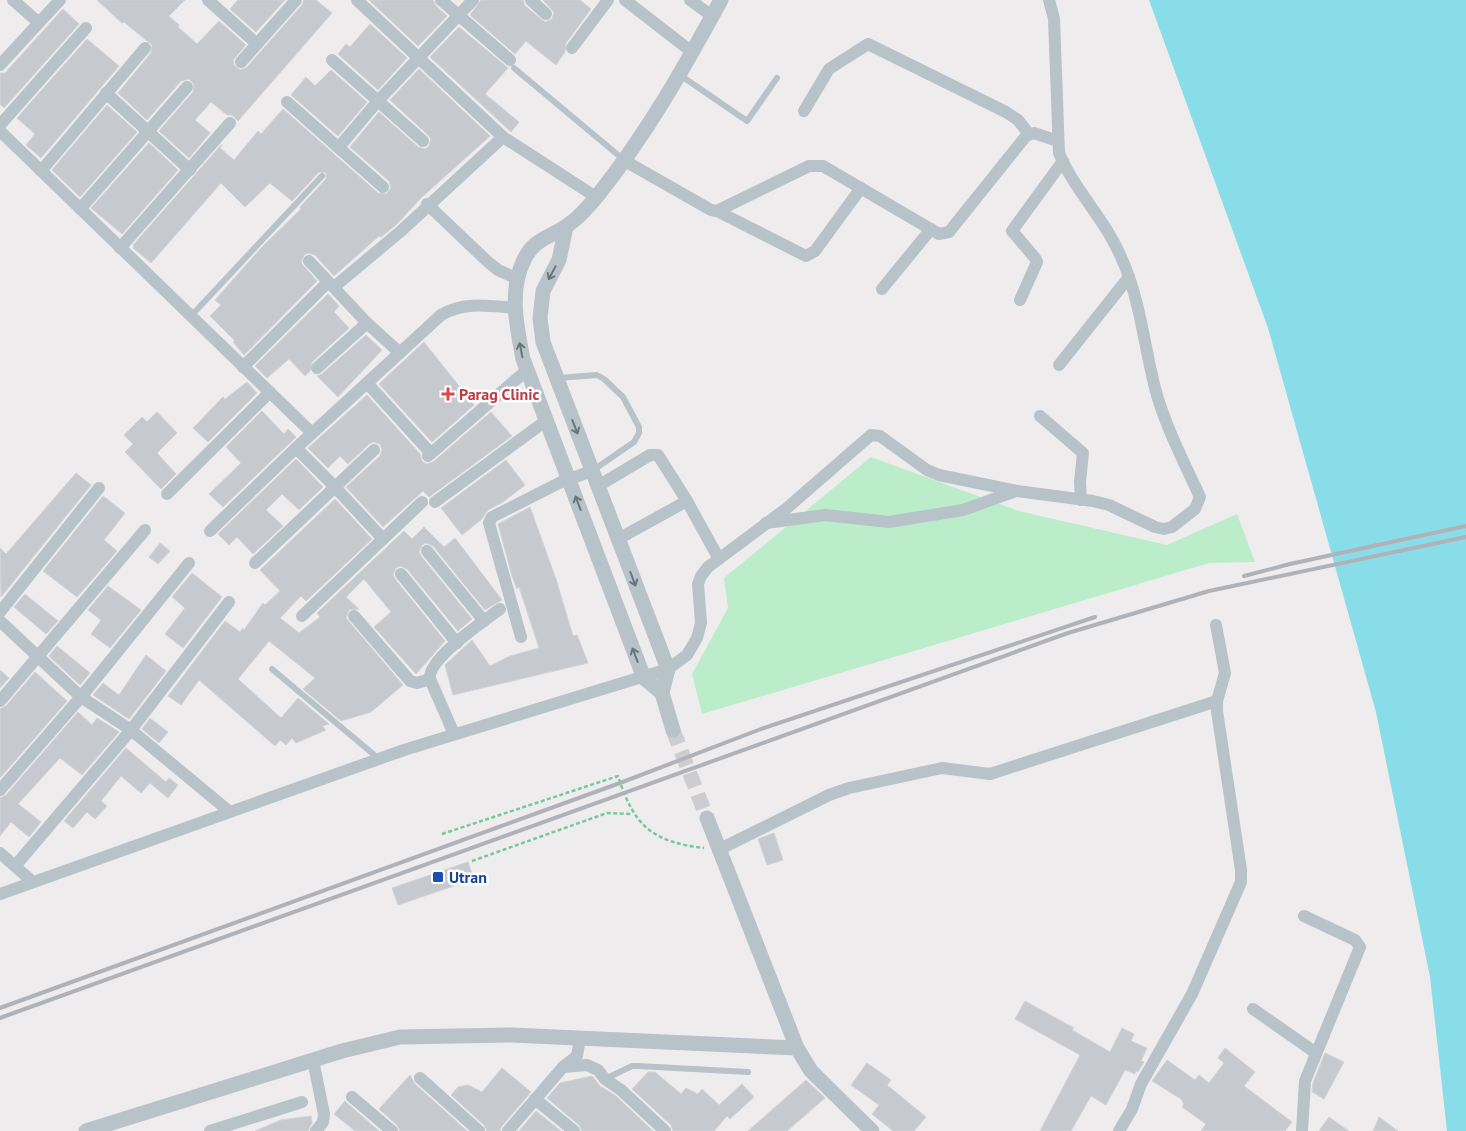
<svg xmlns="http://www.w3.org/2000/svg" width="1466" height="1131" viewBox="0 0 1466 1131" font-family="'PT Sans',sans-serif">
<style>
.green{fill:#bbedca}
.water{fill:#88dde9}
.building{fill:#c6cacf;stroke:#d0d3d8}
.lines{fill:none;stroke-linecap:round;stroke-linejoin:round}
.tertiary-tunnel{stroke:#cdcdcf;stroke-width:15;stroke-dasharray:15 8;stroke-linecap:butt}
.path{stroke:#74ca98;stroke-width:2.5;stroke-dasharray:4 2.5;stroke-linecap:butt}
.service{stroke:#b8c2c9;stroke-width:6}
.minor{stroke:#b8c2c9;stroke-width:12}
.tertiary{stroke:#b8c2c9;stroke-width:15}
.rail{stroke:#afb2b7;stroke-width:4}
.oneway{stroke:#68747b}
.health-dot{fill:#e0444e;stroke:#fff;stroke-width:2}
.transit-dot{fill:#1a4fb4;stroke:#fff;stroke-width:2}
.labels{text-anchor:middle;stroke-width:5;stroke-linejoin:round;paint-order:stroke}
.health-label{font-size:16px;font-weight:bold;fill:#be3a42;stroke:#fff;text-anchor:start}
.transit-label{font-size:16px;font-weight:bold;fill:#164399;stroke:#fff;text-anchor:start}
</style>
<rect width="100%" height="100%" fill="#efeced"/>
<polygon class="green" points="871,457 1019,511 1167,545 1237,514 1255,562 1209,563 702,714 692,674 728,608 724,578"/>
<polygon class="water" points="1149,0 1466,0 1466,1131 1447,1131 1430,977 1376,712 1268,328"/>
<g class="building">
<polygon points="97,0 185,0 169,16 179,25 178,27 197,44 219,21 246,45 233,60 234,65 240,70 247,67 302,5 304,0 316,0 332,13 238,121 232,115 227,115 211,102 195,120 210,133 189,158 159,131 193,92 194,84 189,79 181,81 147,120 118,93 151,53 152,45 124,22 122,23"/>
<polygon points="238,0 285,0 256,32 230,9"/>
<polygon points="369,0 433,0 436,6 447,16 418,46"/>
<polygon points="481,0 523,0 525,6 545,22 552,19 554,12 543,0 580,0 591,9 566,43 565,52 556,65 526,41 515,54 470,15"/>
<polygon points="63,9 79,24 4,108 0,104 0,73 5,73"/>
<polygon points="370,24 407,58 378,90 338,54 346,44 350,47"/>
<polygon points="459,27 508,68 485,94 519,122 511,132 430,57"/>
<polygon points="87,39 119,66 41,158 26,145 35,134 17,118"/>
<polygon points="419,69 490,136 421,198 396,225 381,237 379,236 334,276 315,255 308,253 304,255 301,263 317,281 244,355 233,342 235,341 210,316 221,305 215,300 261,248 301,209 300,207 326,179 326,173 319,172 292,201 270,183 245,207 221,183 151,263 133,248 134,244 222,144 220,148 234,160 258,131 261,134 283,109 378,193 386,194 391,188 389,181 350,147 379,112 418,147 425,149 429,146 431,139 428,135 390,100"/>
<polygon points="331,70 367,102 338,136 291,95 306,77 315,86"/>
<polygon points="107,105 137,132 80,197 52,170"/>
<polygon points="149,143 178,170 122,234 91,208"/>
<polygon points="328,294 339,306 334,312 349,328 312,362 310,371 305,376 289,359 267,378 255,366"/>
<polygon points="366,335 382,350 338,397 317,376 322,374"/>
<polygon points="424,342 474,405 432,442 379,384"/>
<polygon points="247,382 257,393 208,442 193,428 223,397 225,399"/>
<polygon points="367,395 420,454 422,461 426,464 433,462 491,412 512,436 429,497 423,491 383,527 346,487 380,456 382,449 380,444 373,442 369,444 348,464 340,456 328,468 308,448"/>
<polygon points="262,411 284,434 288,429 296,437 223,507 209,494 241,463 226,447"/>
<polygon points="157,412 177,433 157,453 176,474 161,489 125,452 133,444 124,435 142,417 147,422"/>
<polygon points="296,459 323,487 299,510 282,494 266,510 283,526 253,554 237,537 229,545 218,534"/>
<polygon points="506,460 525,485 503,502 488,510 482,519 462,535 441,508"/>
<polygon points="76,473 91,485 1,597 0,548 6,554"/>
<polygon points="103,496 125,513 104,540 117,551 77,597 43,571"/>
<polygon points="335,499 372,539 306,601 301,596 280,618 299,633 320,617 317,613 404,531 412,539 424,527 444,547 455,538 502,600 485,610 433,546 426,543 422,545 419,552 421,556 472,619 458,631 407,569 400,566 396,568 393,575 395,579 445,641 416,674 374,627 391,612 364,579 346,597 359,609 349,610 346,618 403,685 371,712 341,721 303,689 315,678 269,641 238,679 281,718 298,698 329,724 322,726 326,730 296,743 292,738 286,745 280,740 275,746 199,680 181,705 168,696 225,621 240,632 243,628 244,630 263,603 265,605 280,591 260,570"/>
<polygon points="530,507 556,579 573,636 577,635 588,663 453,695 445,665 472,640 490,666 510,656 539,648 519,587 517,589 512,576 498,524"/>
<polygon points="160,543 170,551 158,564 149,557"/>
<polygon points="192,573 222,597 183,648 165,634 185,608 172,597"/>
<polygon points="108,586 141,610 110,648 91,634 101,620 88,610"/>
<polygon points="25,594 58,621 46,634 14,607"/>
<polygon points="57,646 90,673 80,685 49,656"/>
<polygon points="146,655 166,671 129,719 93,695 103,683 119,695"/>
<polygon points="0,670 9,678 0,688"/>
<polygon points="35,672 67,701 0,778 0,709 6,706"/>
<polygon points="78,712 92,725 97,718 119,732 82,775 60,758 18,804 41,822 29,837 11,822 0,836 0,798 6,795"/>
<polygon points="150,718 168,732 159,743 142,729"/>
<polygon points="126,748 166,782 169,778 178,785 168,798 150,783 141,793 121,776 101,801 107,806 95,819 87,812 73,828 64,821"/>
<polygon points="774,833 783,860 767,865 758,839"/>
<polygon points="468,862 474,879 398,905 392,888"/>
<polygon points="1025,1001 1074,1028 1072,1030 1110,1052 1122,1028 1134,1034 1131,1041 1147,1048 1141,1061 1144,1062 1138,1072 1136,1071 1135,1074 1125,1070 1106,1105 1091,1096 1071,1131 1040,1131 1080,1055 1015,1019"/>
<polygon points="1225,1048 1255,1072 1244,1086 1292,1122 1285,1131 1201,1131 1206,1124 1182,1107 1184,1104 1181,1099 1152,1081 1167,1060 1195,1080 1199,1075 1209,1083 1224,1063 1218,1058"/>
<polygon points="1325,1053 1344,1062 1324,1099 1312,1092 1313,1083"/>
<polygon points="867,1063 891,1080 887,1085 926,1117 914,1131 893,1131 872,1114 879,1105 851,1085"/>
<polygon points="502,1068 531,1092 502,1126 500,1131 487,1131 484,1125 451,1095 458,1087 468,1085 482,1092"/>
<polygon points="648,1072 655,1072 681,1094 686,1088 698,1094 702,1089 719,1105 742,1084 754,1097 730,1119 727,1116 714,1131 673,1131 671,1125 632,1089"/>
<polygon points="410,1075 415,1084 467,1131 400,1131 397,1125 379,1109"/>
<polygon points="592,1076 600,1086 616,1096 653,1131 582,1131 579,1125 547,1098 560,1083"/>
<polygon points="806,1080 825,1098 787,1131 748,1131"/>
<polygon points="345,1101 347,1103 379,1131 355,1131 334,1114"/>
<polygon points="536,1111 561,1131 519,1131"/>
<polygon points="311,1116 312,1123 308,1131 255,1131 281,1120"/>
<polygon points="1329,1117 1349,1131 1319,1131"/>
<polygon points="1379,1117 1398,1131 1373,1131"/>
</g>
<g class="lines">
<polyline class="tertiary-tunnel" points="673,730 707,818"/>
<g class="path">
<path d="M442 834 618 776C634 826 652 842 704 848"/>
<polyline points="472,861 607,813 632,814"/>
</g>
<g class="service">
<polyline points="514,68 624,160"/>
<polyline points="680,75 747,121 777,78"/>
<polyline points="191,316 322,176"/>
<polyline points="558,378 597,375 604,379 623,397 639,427 639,433 634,442 592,471"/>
<polyline points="272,669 379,759"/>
<polyline points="605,1079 632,1066 638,1066 748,1072"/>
</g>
<g class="minor">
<polyline points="13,0 38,22"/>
<polyline points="208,0 257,44"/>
<polyline points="357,0 503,137 596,197"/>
<polyline points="441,0 510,60"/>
<polyline points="531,0 546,14"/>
<polyline points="625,0 692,52"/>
<polyline points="690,0 712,16"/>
<polyline points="572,48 608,0"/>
<polyline points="332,60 423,141"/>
<polyline points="241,62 296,0"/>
<polyline points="0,65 60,0"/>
<polyline points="106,93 190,170"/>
<polyline points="287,102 383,187"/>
<polyline points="804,111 829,69 868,44 1006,112 1018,120 1029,134"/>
<polyline points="0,125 86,28"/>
<polyline points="0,131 312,433"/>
<polyline points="339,147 377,102 473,0"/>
<polyline points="625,161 711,210 717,211 809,166 823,166 939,234 949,232 1026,136 1034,133 1058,141"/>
<polyline points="41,171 145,48"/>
<polyline points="427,204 488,262 498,270 518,279"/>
<polyline points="80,209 187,87"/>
<polyline points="717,211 806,256 815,251 861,188"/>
<polyline points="120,248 230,123"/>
<polyline points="309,261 367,323 400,353"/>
<polyline points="334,287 401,231 503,137"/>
<polyline points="882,289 931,229"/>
<polyline points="1020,300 1037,262 1035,258 1012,231 1063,161"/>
<polyline points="1059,365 1129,277"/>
<polyline points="243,367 328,282"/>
<polyline points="317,368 367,323"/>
<polyline points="367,383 427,449"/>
<polyline points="1040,416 1083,453 1080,482 1081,500"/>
<polyline points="296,448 335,487 383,539"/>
<polyline points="428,456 527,370"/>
<polyline points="598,486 650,455 658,455 687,501 719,559"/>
<polyline points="167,494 270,392"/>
<polyline points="435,502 547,420"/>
<polyline points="766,523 825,515 889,522 963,510 1016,491"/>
<path d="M210 531 296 448 441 315C464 301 490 306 515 308"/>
<polyline points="618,539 687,501"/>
<polyline points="427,551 484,621"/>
<polyline points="255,563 374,450"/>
<polyline points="401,574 457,643"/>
<polyline points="0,612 99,488"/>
<polyline points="302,616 422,502"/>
<polyline points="354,616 410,681 417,683 430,679"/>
<polyline points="0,621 81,697 131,730 230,812"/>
<polyline points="521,637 489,523 492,517 561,482 592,471"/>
<polyline points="0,701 145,530"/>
<path d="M454 734 430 679C427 659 484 621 500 609"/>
<polyline points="0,790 81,697 189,563"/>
<polyline points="718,850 829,795 849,788 942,768 990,774 1217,701"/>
<polyline points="0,853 33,882"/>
<polyline points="15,866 131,730 229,602"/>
<path d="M0 894 404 750 668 669 687 655 697 638 701 623 698 584 701 576 708 567 787 508 871 435 880 436 927 470 939 475 1017 491 1093 501 1109 505 1155 527 1164 529 1172 527 1195 509 1200 497C1184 462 1165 426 1155 388 1144 345 1140 298 1121 257 1105 219 1074 190 1059 153L1054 19 1049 0"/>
<polyline points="1253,1009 1316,1053"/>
<polyline points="313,1060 324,1114 323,1122 316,1131"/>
<polyline points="563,1067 587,1065 598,1070 605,1079 621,1090 665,1131"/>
<polyline points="420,1078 479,1131"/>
<polyline points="352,1097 392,1131"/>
<polyline points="535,1099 574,1131"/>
<polyline points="210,1131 302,1102"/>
<polyline points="508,1131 563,1067 577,1056 580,1038"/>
<polyline points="1119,1131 1132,1109 1141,1084 1192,994 1241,882 1241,870 1217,711 1217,701 1225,673 1216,625"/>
<polyline points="1302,1131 1305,1081 1360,947 1355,940 1304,916"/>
</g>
<g class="tertiary">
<polyline points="566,227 559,260 543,291 540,318 543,342 668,669 662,693 673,730"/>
<path d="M662 693 644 678 523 359C517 328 509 292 523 262 533 239 547 239 565 227 577 220 589 206 598 195 646 135 684 68 721 0"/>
<polyline points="707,818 797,1048 811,1071 872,1131"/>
<polyline points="86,1131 342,1051 400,1037 512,1035 797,1048"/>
</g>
<g class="rail">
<polyline points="1244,576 1290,564 1466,526"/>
<polyline points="0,1008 620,783 761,729 1095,617"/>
<polyline points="0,1018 1068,633 1209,591 1466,537"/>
</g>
</g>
<defs><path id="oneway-shaft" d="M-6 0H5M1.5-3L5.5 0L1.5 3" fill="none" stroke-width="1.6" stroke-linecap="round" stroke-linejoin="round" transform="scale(1.25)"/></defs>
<g class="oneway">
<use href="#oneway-shaft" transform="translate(552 273) rotate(118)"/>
<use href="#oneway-shaft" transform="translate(521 350) rotate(-101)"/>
<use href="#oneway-shaft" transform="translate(575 427) rotate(69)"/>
<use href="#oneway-shaft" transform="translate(578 503) rotate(-111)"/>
<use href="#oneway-shaft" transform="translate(633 579) rotate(69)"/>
<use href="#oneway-shaft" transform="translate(635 655) rotate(-111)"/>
</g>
<path class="health-dot" d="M445.5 386.5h5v5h5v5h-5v5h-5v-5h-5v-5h5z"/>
<rect class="transit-dot" x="432" y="871" width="12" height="12" rx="2.5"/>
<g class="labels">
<g class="health-label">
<text x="459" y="400">Parag Clinic</text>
</g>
<g class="transit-label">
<text x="449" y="883">Utran</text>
</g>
</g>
</svg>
